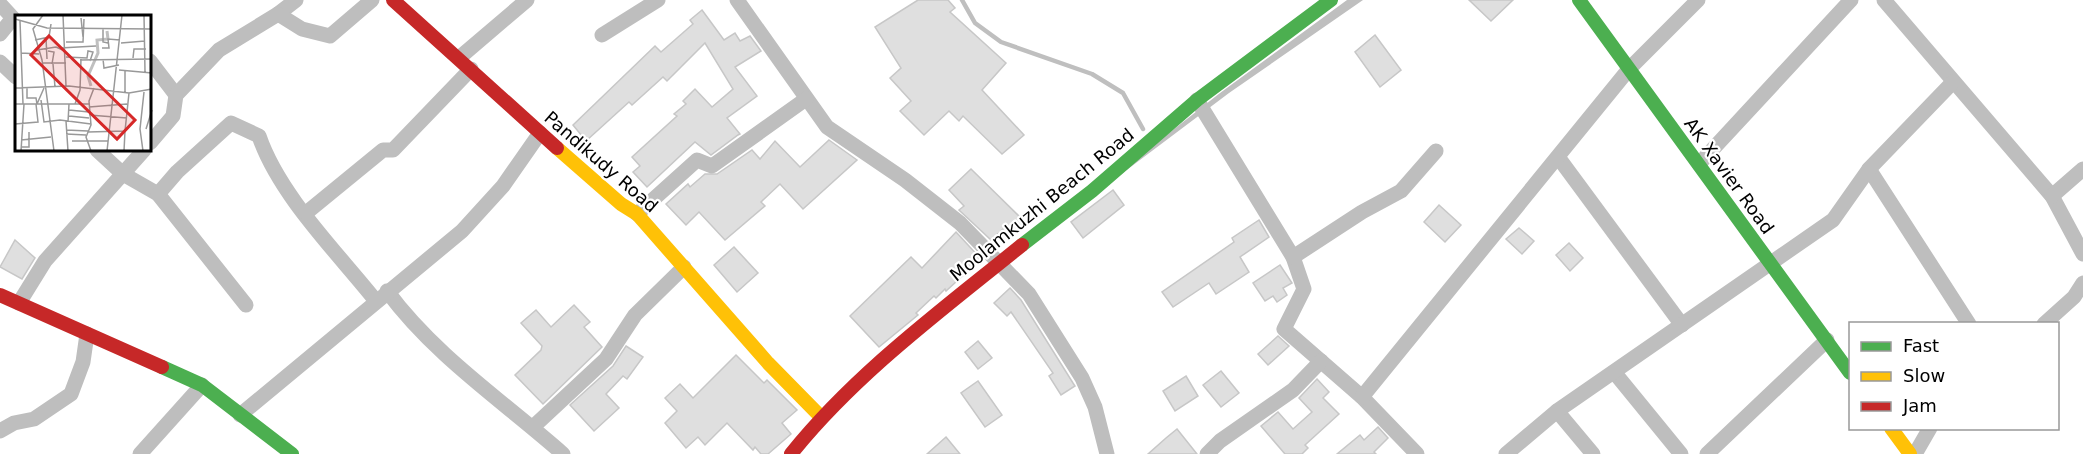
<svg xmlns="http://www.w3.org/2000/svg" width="2083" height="454" viewBox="0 0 2083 454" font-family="'DejaVu Sans',sans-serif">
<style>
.water{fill:#bfbfbf}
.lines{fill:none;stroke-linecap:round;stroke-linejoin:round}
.stream{stroke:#bfbfbf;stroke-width:4.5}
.building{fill:#dfdfdf;stroke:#c7c7c7;stroke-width:1.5}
.street{stroke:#bebebe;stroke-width:15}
.fast{stroke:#4caf50;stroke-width:14}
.slow{stroke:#ffc107;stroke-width:14}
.jam{stroke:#c62828;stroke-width:14}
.labels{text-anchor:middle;stroke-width:4.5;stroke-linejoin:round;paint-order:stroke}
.street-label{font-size:18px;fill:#000;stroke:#fff}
.inset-river{fill:none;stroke:#bfbfbf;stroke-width:3}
.inset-road{fill:none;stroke:#999;stroke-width:1.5}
.view{fill:#d62828;fill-opacity:0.15;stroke:#d62828;stroke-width:3}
.inset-edge{fill:none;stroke:#000;stroke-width:3}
</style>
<rect width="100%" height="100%" fill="#fff"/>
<polygon class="water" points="1347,0 1363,0 1229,93 1007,260 1220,93"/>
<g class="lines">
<polyline class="stream" points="962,0 975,23 1001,42 1092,74 1123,93 1143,129"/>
</g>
<g class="building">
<polygon points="918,0 948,0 955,8 950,12 1006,63 982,90 1024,135 1002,154 963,116 959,121 949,111 924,135 900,111 911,101 890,78 901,68 875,27"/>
<polygon points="1469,0 1513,0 1491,21"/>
<polygon points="702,10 724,40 735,33 740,41 750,36 761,51 735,67 757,96 727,118 740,134 738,135 711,155 695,142 647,187 633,172 640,166 632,157 677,116 674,114 686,104 683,101 695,89 712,107 733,89 705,43 667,81 663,77 632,105 629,102 586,141 573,125 655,46 661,52 693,24 690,20"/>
<polygon points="1375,35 1401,70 1380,87 1355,52"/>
<polygon points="829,140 857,160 803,209 780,184 761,202 765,206 725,240 699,212 686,225 666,204 688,184 690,187 705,174 717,174 752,150 760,159 775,141 800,167"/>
<polygon points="971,169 1025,222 1010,237 1003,229 991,240 959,210 964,206 949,190"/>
<polygon points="1113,190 1124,205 1083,238 1071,222"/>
<polygon points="1439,205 1461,225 1445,242 1424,222"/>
<polygon points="1259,220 1269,237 1240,257 1249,272 1216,294 1209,283 1173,307 1162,292 1234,242 1232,238"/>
<polygon points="1519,228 1534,241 1522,254 1506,239"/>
<polygon points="956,232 981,259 946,291 945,289 936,298 934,296 916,313 918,315 879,347 850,316 911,257 922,268"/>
<polygon points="15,240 35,258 22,279 0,267"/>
<polygon points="1569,243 1583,258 1570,271 1556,255"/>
<polygon points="734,247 758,273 737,292 714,265"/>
<polygon points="1280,265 1292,283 1283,288 1287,295 1277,302 1273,296 1265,301 1253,283"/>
<polygon points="1010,288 1021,300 1073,383 1075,386 1061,395 1049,376 1053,373 1011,312 1007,316 994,303"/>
<polygon points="574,305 590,322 584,327 602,347 543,404 515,375 541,350 542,346 521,323 536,310 551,327"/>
<polygon points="1278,336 1289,346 1268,365 1258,354"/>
<polygon points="978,341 992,358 978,369 965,352"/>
<polygon points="626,346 643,357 627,379 623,376 606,394 619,408 594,431 570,405 613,366"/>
<polygon points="736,355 764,383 767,380 797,410 782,423 791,434 768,454 761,454 755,447 753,450 727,423 705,445 698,437 686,448 665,423 677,411 665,398 680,384 693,398"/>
<polygon points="1221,371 1239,393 1221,407 1203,385"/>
<polygon points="1186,376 1198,396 1175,411 1163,391"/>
<polygon points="1317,379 1329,392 1323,398 1339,414 1305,445 1308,448 1302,454 1285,454 1261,426 1278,412 1293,429 1312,412 1299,398"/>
<polygon points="978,381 1002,415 985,427 961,393"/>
<polygon points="1378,427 1388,438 1374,452 1376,454 1337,454 1360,435 1364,440"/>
<polygon points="1177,429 1197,454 1148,454 1166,438"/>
<polygon points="946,437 960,454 927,454"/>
</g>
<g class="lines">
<g class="street">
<polyline points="737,0 827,127 905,180 960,223 1029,294 1082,378 1095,407 1107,454"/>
<polyline points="1884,0 2052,196 2083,254"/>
<polyline points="0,4 13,18 0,34"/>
<polyline points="278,14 296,0"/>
<polyline points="602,35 658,0"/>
<polyline points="459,58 527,0"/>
<polyline points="150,61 176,95"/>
<polyline points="0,62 16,77"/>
<polyline points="1197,100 1293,257 1304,289 1284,329 1362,397 1417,454"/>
<polyline points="150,143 173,116 176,95 219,50 278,14 302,29 330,36 372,0"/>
<polyline points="97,150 123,174 158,194 246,305"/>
<polyline points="1558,157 1682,325"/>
<polyline points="1699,164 1851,0"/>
<polyline points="1869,169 1969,324"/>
<path d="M158 194 177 172 231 123 259 136C279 195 337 252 376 301"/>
<polyline points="2052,196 2083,169"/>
<polyline points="306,213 383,150 393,150 471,69"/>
<polyline points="637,214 697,160 712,166 806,99"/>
<polyline points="1293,257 1362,212 1401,191 1436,151"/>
<path d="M387 291C435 356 503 401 563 454"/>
<polyline points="19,303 45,261 144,150"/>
<polyline points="2044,324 2074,297 2083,283"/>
<polyline points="1614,372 1681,454"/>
<polyline points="1362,397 1629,69 1698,0"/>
<polyline points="1557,411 1593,454"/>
<polyline points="240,415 462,231 503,186 540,133"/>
<polyline points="533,427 606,359 635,315 684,267"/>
<polyline points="0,431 14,423 34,419 71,394 83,362 87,334"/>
<polyline points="140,454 202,385"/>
<polyline points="1207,454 1220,441 1293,390 1321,361"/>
<polyline points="1506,454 1557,411 1833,220 1869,169 1953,82"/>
<polyline points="1707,454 1827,340"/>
<polyline points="1915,454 1930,428"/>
</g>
<g class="fast">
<polyline points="1579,0 1850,373"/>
<polyline points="1022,245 1092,191 1197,100 1331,0"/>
<polyline points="162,367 202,385 292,454"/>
</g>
<g class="slow">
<polyline points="557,148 621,204 637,214 768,363 821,417"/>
<polyline points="1891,428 1910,454"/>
</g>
<g class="jam">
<polyline points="393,0 557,148"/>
<polyline points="0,295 162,367"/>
<path d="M791 454C856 373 942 310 1022 245"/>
</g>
</g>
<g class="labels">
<g class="street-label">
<text transform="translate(601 162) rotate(41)" y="6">Pandikudy Road</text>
<text transform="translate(1729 176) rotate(54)" y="6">AK Xavier Road</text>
<text transform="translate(1042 205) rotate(-39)" y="6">Moolamkuzhi Beach Road</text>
</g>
</g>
<g transform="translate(15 15)">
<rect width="136" height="136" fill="#fff"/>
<path class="inset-river" d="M76 71 73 61 83 38 82 25 93 24 92 16"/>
<path class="inset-road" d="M28 0 18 14 27 45 39 136M48 0 51 71M129 0 130 57M66 3 68 22M0 4 32 13 137 14M5 6 8 89M88 14V27L93 28M31 23 32 44M20 25 34 22 36 9M51 27H68L69 4M106 28 130 26M45 33 81 31M87 33H94L93 24 105 25M22 35 41 32 50 36M33 36 39 37 37 49M6 38 24 39M51 42 72 43 73 36 78 37 75 46M118 43 119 34H131M88 44 89 53 104 50M65 45 137 44M27 48H51M38 49 40 72M104 55 137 58M110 56V77M0 73 54 71 114 78 137 74M12 73V83H21L22 89H74M26 85 29 107 45 105 76 109M0 89H22L29 73M60 89 65 75 66 44M74 92 112 89M54 95 74 97M74 100 112 103M54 101 74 103M51 106 53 136M53 107 54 89M0 109 23 107 21 89M131 114 137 95M51 115 73 116M73 117 110 116 114 78M51 119 71 120M6 125 36 122M57 126H93M6 132H14V117M6 136 9 89M56 136H106M76 136 71 122 76 110 74 86 79 73M92 136 107 0M109 136 110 116M128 136 125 114 129 77"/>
<path class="view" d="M34 21 120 105 102 124 16 40Z"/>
<rect width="136" height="136" class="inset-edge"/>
</g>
<rect x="1849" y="322" width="210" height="108" fill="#ffffff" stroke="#999999" stroke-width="1.5"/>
<rect x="1861" y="342" width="30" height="9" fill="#4caf50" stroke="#999999" stroke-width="1.5"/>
<text x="1903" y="352" font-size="18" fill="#000000">Fast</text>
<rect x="1861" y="372" width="30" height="9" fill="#ffc107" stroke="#999999" stroke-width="1.5"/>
<text x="1903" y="382" font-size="18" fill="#000000">Slow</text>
<rect x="1861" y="402" width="30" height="9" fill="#c62828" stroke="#999999" stroke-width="1.5"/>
<text x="1903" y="412" font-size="18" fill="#000000">Jam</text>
</svg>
